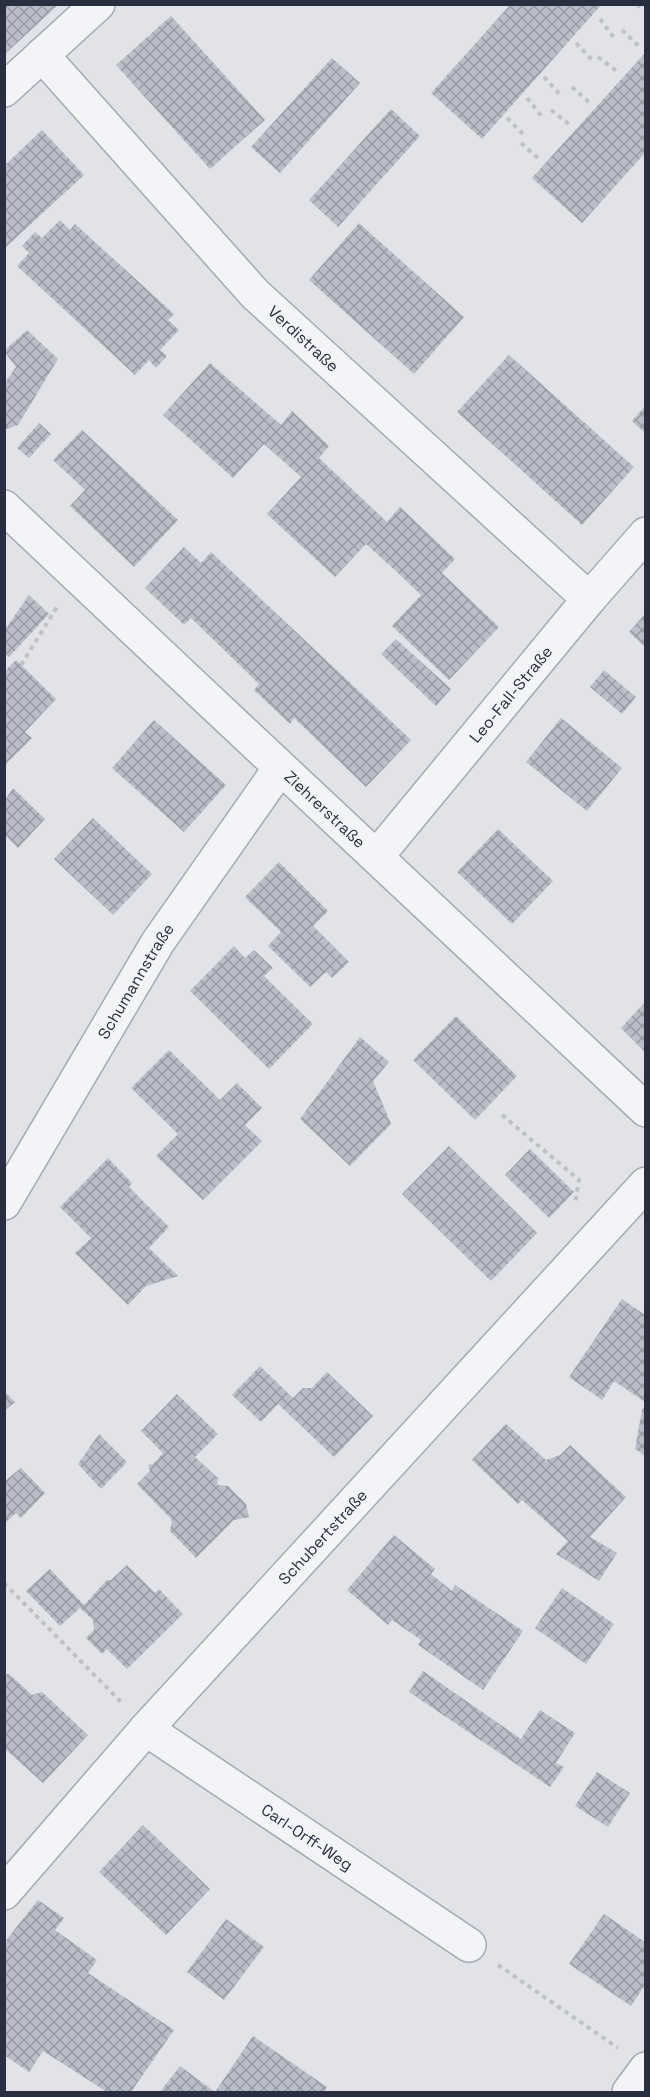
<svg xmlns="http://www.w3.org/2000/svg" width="650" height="2097" viewBox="0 0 650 2097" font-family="'Space Grotesk',sans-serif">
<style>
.building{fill:url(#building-cross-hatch)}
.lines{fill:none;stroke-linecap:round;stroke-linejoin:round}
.minor-casing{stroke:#a6a9b3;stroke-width:36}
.path{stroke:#bfc1c7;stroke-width:4;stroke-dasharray:4.5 4.5;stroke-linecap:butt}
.minor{stroke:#f3f4f7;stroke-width:33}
.labels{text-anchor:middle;stroke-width:5;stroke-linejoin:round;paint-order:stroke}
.street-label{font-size:16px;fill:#2a2f3f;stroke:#f0f2f6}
</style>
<defs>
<pattern id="building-cross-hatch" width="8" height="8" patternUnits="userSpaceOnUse" patternTransform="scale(1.5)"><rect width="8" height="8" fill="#bbbec8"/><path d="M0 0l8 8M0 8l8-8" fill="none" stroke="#989ba4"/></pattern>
</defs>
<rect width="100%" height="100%" fill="#e1e3e9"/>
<g class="building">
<polygon points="4,4 59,4 4,55"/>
<polygon points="511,4 602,4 482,139 431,93"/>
<polygon points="171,16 265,120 210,169 116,65"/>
<polygon points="645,53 645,153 582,223 532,178"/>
<polygon points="332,58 360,83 280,173 251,147"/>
<polygon points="391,109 420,136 338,227 309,200"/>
<polygon points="42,130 84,175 5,248 5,165"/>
<polygon points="60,220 70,230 75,224 174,314 168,320 179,330 160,350 167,356 156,368 149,360 135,375 17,266 29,253 22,246 35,232 42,238"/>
<polygon points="359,223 464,317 414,374 309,280"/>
<polygon points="27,330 58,359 18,425 4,430 4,384 16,367 4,351"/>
<polygon points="509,355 634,467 582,525 457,412"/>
<polygon points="210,363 281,425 292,411 329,446 319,458 387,522 400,507 455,559 442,573 499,627 449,680 392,626 421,595 397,572 366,544 335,577 267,514 301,477 264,444 233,478 163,415"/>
<polygon points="645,406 645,433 632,421"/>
<polygon points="39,423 51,434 29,458 17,448"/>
<polygon points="82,430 178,520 134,567 70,506 85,490 53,460"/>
<polygon points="184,547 201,563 211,552 411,740 366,787 294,718 290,724 254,690 259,684 191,618 184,625 145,588"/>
<polygon points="29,595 49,614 9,657 4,652 4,631"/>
<polygon points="645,614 645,647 629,632"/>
<polygon points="396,639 451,689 436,706 381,654"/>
<polygon points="16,660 56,699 25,732 32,738 4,766 4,672"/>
<polygon points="604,670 636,697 622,714 590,687"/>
<polygon points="561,718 622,768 587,811 526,762"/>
<polygon points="154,720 226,785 184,832 112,768"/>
<polygon points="13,788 45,819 18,848 4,834 4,802"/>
<polygon points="93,818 152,874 113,915 54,859"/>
<polygon points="498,829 553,881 512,924 457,872"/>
<polygon points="279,862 328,911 313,926 349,962 332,978 326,972 310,987 268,946 281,932 245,897"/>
<polygon points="234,946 245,958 254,950 273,968 264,976 313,1024 269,1069 190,991"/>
<polygon points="645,1002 645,1052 621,1028"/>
<polygon points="456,1016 517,1076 475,1120 413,1060"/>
<polygon points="360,1037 389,1062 373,1081 391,1124 350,1166 300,1119"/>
<polygon points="169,1050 220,1100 237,1083 262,1108 245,1125 262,1141 203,1200 156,1156 178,1134 131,1088"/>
<polygon points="449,1146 537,1233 491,1281 402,1194"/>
<polygon points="530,1149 574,1192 549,1218 505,1175"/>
<polygon points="108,1158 132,1183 129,1187 169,1227 149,1248 178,1276 146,1286 128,1305 75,1253 91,1238 60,1207"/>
<polygon points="622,1299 645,1315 645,1402 614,1381 602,1400 569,1377"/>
<polygon points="260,1366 293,1398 303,1388 312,1388 327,1372 373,1416 334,1457 278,1404 261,1422 232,1395"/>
<polygon points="4,1391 15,1402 4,1411"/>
<polygon points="177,1394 218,1434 195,1457 218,1478 217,1485 228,1486 246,1504 249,1517 234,1520 196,1558 170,1531 172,1520 137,1484 150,1471 148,1465 153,1464 163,1453 141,1431"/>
<polygon points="645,1406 645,1456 635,1449 642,1410"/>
<polygon points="506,1424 546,1460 560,1455 570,1445 626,1497 590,1537 617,1553 599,1581 556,1554 568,1541 522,1500 518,1504 472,1460"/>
<polygon points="99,1434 127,1462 101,1489 78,1464"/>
<polygon points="21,1468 45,1493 21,1518 16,1513 4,1524 4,1479 6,1480"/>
<polygon points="394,1535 435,1569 431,1574 452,1591 455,1585 523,1631 483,1690 418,1645 421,1640 392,1620 388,1625 347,1590"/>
<polygon points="127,1565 155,1593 159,1589 183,1614 127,1669 107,1649 102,1654 86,1638 94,1630 93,1620 80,1608 60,1626 26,1591 50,1569 84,1605 107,1580 111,1580"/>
<polygon points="562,1588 614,1624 586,1664 535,1628"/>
<polygon points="423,1671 521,1739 540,1710 575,1733 556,1763 564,1767 550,1787 409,1692"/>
<polygon points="8,1673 32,1695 42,1692 88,1735 43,1783 4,1748 6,1710 4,1678"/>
<polygon points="597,1772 630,1793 608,1827 575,1806"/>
<polygon points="143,1825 210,1889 166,1935 99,1872"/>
<polygon points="38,1900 64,1918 55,1930 97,1960 88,1973 174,2030 131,2092 107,2092 43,2051 29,2072 4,2055 4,1943"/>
<polygon points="604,1914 645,1942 645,1985 631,2006 569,1964"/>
<polygon points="226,1919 264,1947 224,2000 187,1972"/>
<polygon points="253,2036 327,2087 324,2092 160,2092 180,2066 215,2092"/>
</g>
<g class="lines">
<g class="minor-casing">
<g id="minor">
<path id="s1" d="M42 55 255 294 589 599"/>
<polyline points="4,90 98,4"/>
<path id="s2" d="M4 507C217 709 432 908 646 1110"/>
<path id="s3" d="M377 856 589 599 646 534"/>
<path id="s4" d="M4 1203 158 942 280 768"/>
<path id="s5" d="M146 1729 469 1945"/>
<path id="s6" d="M4 1893 146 1729 646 1184"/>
<polyline points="629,2092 646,2069"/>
</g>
</g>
<g class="path">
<polyline points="637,4 641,9"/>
<polyline points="600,19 615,39"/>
<polyline points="622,30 639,46"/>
<polyline points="576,43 594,62"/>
<polyline points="598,57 618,72"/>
<polyline points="544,77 562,97"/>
<polyline points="572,87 590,103"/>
<polyline points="527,98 543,118"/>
<polyline points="551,110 570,125"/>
<polyline points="507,118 526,137"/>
<polyline points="521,143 539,159"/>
<polyline points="21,665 57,607"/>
<polyline points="502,1115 579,1180 575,1204"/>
<polyline points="4,1583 121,1702"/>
<polyline points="498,1965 618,2048"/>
</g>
<use href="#minor" class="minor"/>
</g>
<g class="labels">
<g class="street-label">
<text dy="6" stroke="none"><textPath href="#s1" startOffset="386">Verdistraße</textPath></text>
<text dy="6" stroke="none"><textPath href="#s3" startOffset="210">Leo-Fall-Straße</textPath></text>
<text dy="6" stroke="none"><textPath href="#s2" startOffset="441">Ziehrerstraße</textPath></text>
<text dy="6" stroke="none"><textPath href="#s4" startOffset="258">Schumannstraße</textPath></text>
<text dy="6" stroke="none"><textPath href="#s6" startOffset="478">Schubertstraße</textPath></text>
<text dy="6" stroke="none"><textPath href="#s5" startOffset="194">Carl-Orff-Weg</textPath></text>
</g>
</g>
<rect width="650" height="2097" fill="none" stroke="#2a2f3f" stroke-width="12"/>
</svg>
